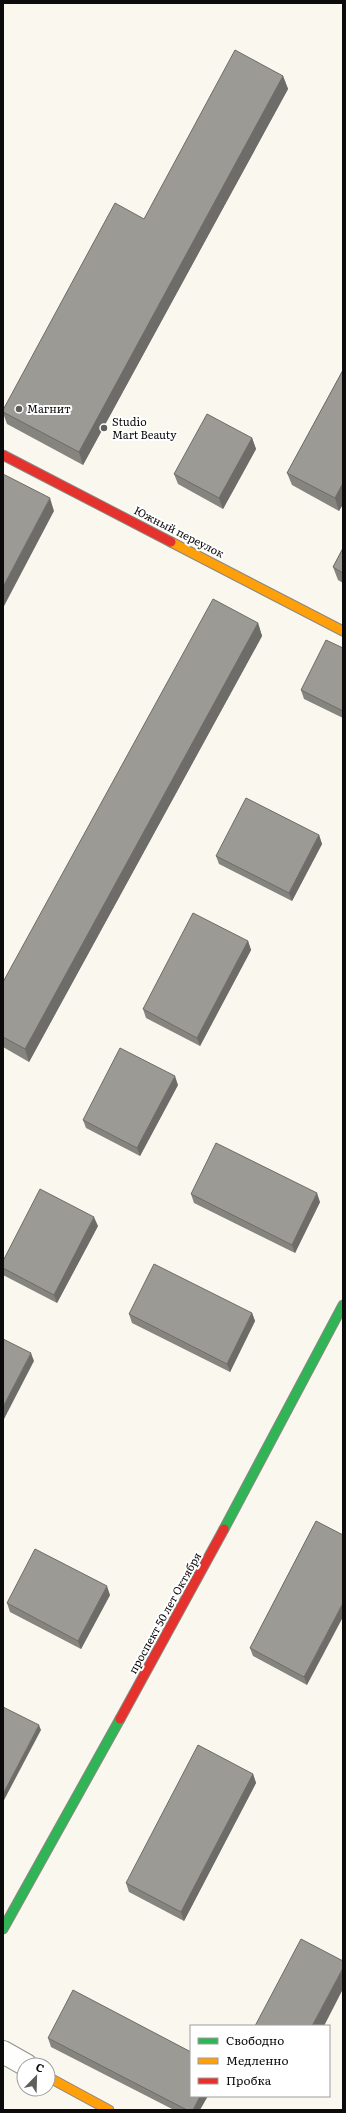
<svg xmlns="http://www.w3.org/2000/svg" width="346" height="2113" viewBox="0 0 346 2113" font-family="Literata,serif">
<style>
.lines{fill:none;stroke-linecap:round;stroke-linejoin:round}
.street-casing{stroke:#93918d;stroke-width:24}
.fast-casing{stroke:#898884;stroke-width:11}
.slow-casing{stroke:#898884;stroke-width:11}
.jam-casing{stroke:#898884;stroke-width:11}
.street{stroke:#fefefc;stroke-width:22}
.fast{stroke:#30b455;stroke-width:9}
.slow{stroke:#ff9f0a;stroke-width:9}
.jam{stroke:#e5322d;stroke-width:9}
.wall{fill:#86847f}
.shaded-wall{fill:#6d6c68}
.building{fill:#9c9a94;stroke:#6d6c68}
.poi-dot{fill:#5f5e5a;stroke:#fff;stroke-width:1.5}
.labels{text-anchor:middle;stroke-width:4;stroke-linejoin:round;paint-order:stroke}
.poi-label{font-size:11px;fill:#0b0b0b;stroke:#fff;text-anchor:start}
.street-label{font-size:11px;fill:#0b0b0b;stroke:#fff}
</style>
<rect width="100%" height="100%" fill="#faf7ee"/>
<g class="lines">
<g class="street-casing">
<polyline id="street" points="3,2052 26,2065"/>
</g>
<g class="fast-casing">
<g id="fast">
<polyline points="224,1529 343,1305"/>
<polyline points="3,1929 120,1719"/>
</g>
</g>
<g class="slow-casing">
<g id="slow">
<polyline points="171,542 343,631"/>
<polyline points="48,2077 109,2110"/>
</g>
</g>
<g class="jam-casing">
<g id="jam">
<polyline points="3,455 171,542"/>
<polyline points="120,1719 224,1529"/>
</g>
</g>
<use href="#street" class="street"/>
<use href="#fast" class="fast"/>
<use href="#slow" class="slow"/>
<use href="#jam" class="jam"/>
</g>
<g class="wall">
<polygon points="283,76 288,89 83,465 7,424 3,413 3,410 144,219"/>
<polygon points="343,370 343,504 339,511 292,485 287,473"/>
<polygon points="252,438 256,449 223,509 178,484 174,474"/>
<polygon points="343,548 343,583 338,580 333,567"/>
<polygon points="258,623 262,636 29,1062 3,1047 3,982"/>
<polygon points="343,648 343,718 304,699 301,690"/>
<polygon points="319,835 322,844 292,901 219,864 216,856"/>
<polygon points="248,941 251,950 200,1046 146,1018 143,1009"/>
<polygon points="178,1085 140,1156 86,1128 83,1120"/>
<polygon points="191,1194 320,1202 295,1253 194,1203"/>
<polygon points="98,1226 57,1303 3,1275 3,1261"/>
<polygon points="252,1313 255,1321 230,1372 132,1323 129,1314"/>
<polygon points="316,1521 307,1685 253,1656 250,1648"/>
<polygon points="110,1595 81,1649 10,1612 7,1603"/>
<polygon points="253,1774 256,1783 184,1921 129,1892 126,1883"/>
<polygon points="48,2038 200,2110 174,2110 51,2047"/>
</g>
<g class="shaded-wall">
<polygon points="283,76 288,89 83,465 79,452"/>
<polygon points="252,438 256,449 223,509 219,498"/>
<polygon points="343,483 343,504 339,511 335,498"/>
<polygon points="50,498 54,511 3,608 3,587"/>
<polygon points="258,623 262,636 29,1062 25,1049"/>
<polygon points="319,835 322,844 292,901 289,893"/>
<polygon points="248,941 251,950 200,1046 197,1038"/>
<polygon points="175,1076 178,1085 140,1156 137,1148"/>
<polygon points="317,1193 320,1202 295,1253 292,1245"/>
<polygon points="94,1217 98,1226 57,1303 54,1295"/>
<polygon points="252,1313 255,1321 230,1372 227,1364"/>
<polygon points="31,1353 34,1361 3,1421 3,1407"/>
<polygon points="107,1586 110,1595 81,1649 78,1641"/>
<polygon points="343,1603 343,1617 307,1685 304,1677"/>
<polygon points="39,1725 41,1730 3,1802 3,1794"/>
<polygon points="253,1774 256,1783 184,1921 181,1912"/>
<polygon points="343,1968 343,1989 324,2026 312,2026"/>
<polygon points="200,2096 208,2096 200,2110 193,2110"/>
</g>
<g class="building">
<polygon points="235,50 283,76 79,452 3,412 3,410 115,203 144,219"/>
<polygon points="343,370 343,483 335,498 287,473"/>
<polygon points="207,414 252,438 219,498 174,474"/>
<polygon points="3,474 50,498 3,587"/>
<polygon points="343,548 343,573 333,567"/>
<polygon points="213,599 258,623 25,1049 3,1037 3,982"/>
<polygon points="326,640 343,648 343,711 301,690"/>
<polygon points="246,798 319,835 289,893 216,856"/>
<polygon points="193,913 248,941 197,1038 143,1009"/>
<polygon points="120,1048 175,1076 137,1148 83,1120"/>
<polygon points="216,1143 317,1193 292,1245 191,1194"/>
<polygon points="40,1189 94,1217 54,1295 3,1268 3,1261"/>
<polygon points="154,1264 252,1313 227,1364 129,1314"/>
<polygon points="3,1339 31,1353 3,1407"/>
<polygon points="316,1521 343,1535 343,1603 304,1677 250,1648"/>
<polygon points="35,1549 107,1586 78,1641 7,1603"/>
<polygon points="3,1707 39,1725 3,1794"/>
<polygon points="198,1745 253,1774 181,1912 126,1883"/>
<polygon points="301,1939 343,1961 343,1968 312,2026 255,2026"/>
<polygon points="73,1990 191,2052 191,2096 200,2096 193,2110 187,2110 48,2038"/>
</g>
<g class="poi-dot">
<circle cx="19" cy="409" r="4"/>
<circle cx="104" cy="428" r="4"/>
</g>
<g class="labels">
<g class="poi-label">
<text x="27" y="413">Магнит</text>
<text x="112" y="426">Studio<tspan x="112" dy="13">Mart Beauty</tspan></text>
</g>
<g class="street-label">
<text transform="translate(179 532) rotate(27)" y="4">Южный переулок</text>
<text transform="translate(165 1613) rotate(-61)" y="4">проспект 50 лет Октября</text>
</g>
</g>
<rect width="346" height="2113" fill="none" stroke="#0b0b0b" stroke-width="8"/>
<rect x="190" y="2025" width="140" height="72" fill="#ffffff" stroke="#9d9d9d"/>
<rect x="198" y="2038" width="20" height="6" fill="#30b455" stroke="#9d9d9d"/>
<text x="226" y="2045" font-size="12" fill="#0b0b0b">Свободно</text>
<rect x="198" y="2058" width="20" height="6" fill="#ff9f0a" stroke="#9d9d9d"/>
<text x="226" y="2065" font-size="12" fill="#0b0b0b">Медленно</text>
<rect x="198" y="2078" width="20" height="6" fill="#e5322d" stroke="#9d9d9d"/>
<text x="226" y="2085" font-size="12" fill="#0b0b0b">Пробка</text>
<g transform="translate(36 2077) rotate(23)"><circle r="19" fill="#ffffff" stroke="#9d9d9d"/>
<path d="M0-3L7 15L0 10L-7 15Z" fill="#5f5e5a"/>
<text y="-6" font-size="11" font-weight="bold" text-anchor="middle" fill="#0b0b0b">С</text>
</g>
</svg>
